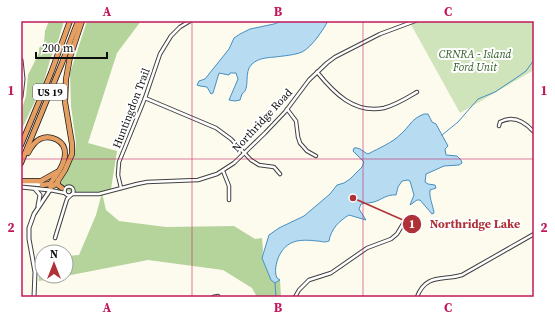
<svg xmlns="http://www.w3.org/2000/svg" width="555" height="318" viewBox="0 0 555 318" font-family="'Source Serif 4',serif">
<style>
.green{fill:#d0e4bb}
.forest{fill:#b5d49c}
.water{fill:#b7dbf0;stroke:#458fc0}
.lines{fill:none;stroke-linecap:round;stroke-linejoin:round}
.stream{stroke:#458fc0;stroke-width:1}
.minor-casing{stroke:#404040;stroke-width:4.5}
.tertiary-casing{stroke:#404040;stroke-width:5}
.motorway-casing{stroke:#1e1e1e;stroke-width:6}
.minor{stroke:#fff;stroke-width:2.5}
.tertiary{stroke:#fff;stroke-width:3}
.motorway{stroke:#e69f63;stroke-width:4.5}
.grid{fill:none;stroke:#c2185b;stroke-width:1;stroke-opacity:0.55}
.labels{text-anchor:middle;stroke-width:4;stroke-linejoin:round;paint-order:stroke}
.shield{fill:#fff;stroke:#565656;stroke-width:1}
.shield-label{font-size:10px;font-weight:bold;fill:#0d0d0d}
.park-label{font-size:11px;font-style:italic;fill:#305e23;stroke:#fff}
.street-label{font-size:11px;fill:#0d0d0d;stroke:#fff}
.leader{fill:none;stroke:#af3238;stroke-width:1.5}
.callout-dot{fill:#af3238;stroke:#fff;stroke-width:1.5}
.mark-label{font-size:12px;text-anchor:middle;font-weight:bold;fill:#fff}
.callout-label{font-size:12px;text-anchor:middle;font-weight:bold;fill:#af3238;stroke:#fff;stroke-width:4;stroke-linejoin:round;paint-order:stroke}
.neatline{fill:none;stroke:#c2185b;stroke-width:1.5}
.grid-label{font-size:13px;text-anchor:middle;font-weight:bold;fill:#c2185b}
</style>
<rect width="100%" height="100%" fill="#fdfaee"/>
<polygon class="green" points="409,21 534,21 534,70 460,113"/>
<g class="forest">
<polygon points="49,21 64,21 58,41 51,57 43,84 21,131 21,111 26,96 28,75 39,53 39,48 44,43 45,31"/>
<polygon points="87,21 141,21 117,53 88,143 117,151 111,189 102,193 106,210 119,221 166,227 234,226 255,239 262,238 263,250 262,258 271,280 275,283 280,280 281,297 257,297 252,288 223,270 148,260 66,276 66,256 79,255 96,215 102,193 77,193 57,189 74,157 76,143 71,106 70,73"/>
<polygon points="37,258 42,258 42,276 66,276 39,281"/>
</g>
<g class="water">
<path d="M282 21H328C323 30 312 47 302 52 295 55 283 56 275 57 265 58 259 58 252 64 243 72 251 89 242 94L240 100 235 101 229 100 238 79 236 73H230L229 75 219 73 213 93 211 94 207 87 200 86 197 85 199 81 205 79 229 49 234 38 240 34 250 29 274 24Z"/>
<path d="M424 114H428L432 122 436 124 448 146 445 149 446 155 457 156 461 160 462 163 459 165 444 166 426 174 425 182 428 184 435 185 436 188 430 190C429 198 433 205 434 213L432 214 420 200H417L410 205 414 195 410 181 408 180 402 181 398 187 396 195C387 194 381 200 374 202 370 203 366 203 361 204L359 209 366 220 349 215C339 221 331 229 329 241 324 243 321 241 317 241 299 239 287 240 279 256 276 263 274 272 277 278L280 280 275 283 271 280 262 258 269 235 279 228 304 216 330 194 337 185 344 183 350 179 362 167 364 162 353 151 354 148C360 147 363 152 368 154 379 148 392 143 401 134 410 126 411 119 424 114Z"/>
</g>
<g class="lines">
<g class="stream">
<polyline points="442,135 458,122 478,99 495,92 519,76 526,71 534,60"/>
<polyline points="275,283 276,297"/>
</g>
<g class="minor-casing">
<g id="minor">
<path d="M317 72C334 93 354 114 384 108 396 105 407 98 417 92"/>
<polyline points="145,98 216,128 231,139 251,160 259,165 274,167 280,174"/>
<polyline points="287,109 296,121 298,137 300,143 307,151 316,156"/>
<path d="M499 126 500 122C513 115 525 122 534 132"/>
<polyline points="223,171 229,186 229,200"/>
<circle cx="69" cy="191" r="4.5"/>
<polyline points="121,188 118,175 119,162 145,98 160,54 171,36 180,27 190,21"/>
<polyline points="50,190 65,193"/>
<polyline points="72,194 99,194 137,184 147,182 198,180 217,174 234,163 265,133 285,112 309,80 327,63 335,57 380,34 415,21"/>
<polyline points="55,238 67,199 71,195"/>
<polyline points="213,297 218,296"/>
<polyline points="295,297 299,290 309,280 331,273 367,248 391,239 397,234 403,224"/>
<path d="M417 297C426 273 443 281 462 275L534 234"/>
</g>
</g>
<g class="tertiary-casing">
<g id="tertiary">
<polyline points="21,60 23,79 21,97"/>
<polyline points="21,183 43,185"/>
<polyline points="21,187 50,190"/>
<polyline points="35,189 40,195 38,206"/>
<polyline points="34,297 35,272 29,239 29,228 34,214 50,190 51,187 50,187"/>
</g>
</g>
<g class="motorway-casing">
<g id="motorway">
<polyline points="21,145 51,73 70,21"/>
<path d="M28 153C31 147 34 142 40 139 51 134 65 141 65 153 65 165 56 175 50 184L42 185"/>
<polyline points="21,163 62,63 78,21"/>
<polyline points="58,180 58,185 62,188"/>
<polyline points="21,181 41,181 57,172"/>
<polyline points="50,184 51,187 56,184 65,170 72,154 72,144 65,102 66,79 70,57 82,21"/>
</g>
</g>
<use href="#minor" class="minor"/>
<use href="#tertiary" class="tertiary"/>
<use href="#motorway" class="motorway"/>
</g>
<path class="grid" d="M192 21V297M363 21V297M21 159H534"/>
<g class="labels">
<rect class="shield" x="33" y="84" width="34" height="16" rx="3"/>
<g class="shield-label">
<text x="50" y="96">US 19</text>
</g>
<g class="park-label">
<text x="475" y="58">CRNRA - Island<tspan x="475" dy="13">Ford Unit</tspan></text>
</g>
<g class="street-label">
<text transform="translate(131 108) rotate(-69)" y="4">Huntingdon Trail</text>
<text transform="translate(262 120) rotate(-47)" y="4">Northridge Road</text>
</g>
</g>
<path class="leader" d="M353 198L412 224"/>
<g class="callout-dot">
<circle cx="353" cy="198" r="4"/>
<circle cx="412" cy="224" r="10"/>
</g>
<g class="mark-label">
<text x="412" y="228">1</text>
</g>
<g class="callout-label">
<text x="475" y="228">Northridge Lake</text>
</g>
<rect width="555" height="318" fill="none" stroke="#ffffff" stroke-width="44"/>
<g transform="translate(54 264)"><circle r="19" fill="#ffffff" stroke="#9e9e9e"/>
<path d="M0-3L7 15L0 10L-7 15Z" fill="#af3238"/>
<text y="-6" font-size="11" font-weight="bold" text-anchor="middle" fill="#0d0d0d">N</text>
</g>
<path d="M36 52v6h71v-6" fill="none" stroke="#0d0d0d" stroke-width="2"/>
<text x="42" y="52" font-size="12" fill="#0d0d0d" stroke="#ffffff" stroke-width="3" paint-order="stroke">200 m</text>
<rect x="22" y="22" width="511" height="274" class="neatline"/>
<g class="grid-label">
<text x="107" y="16">A</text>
<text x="278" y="16">B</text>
<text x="448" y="16">C</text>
<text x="11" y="95">1</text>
<text x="544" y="95">1</text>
<text x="11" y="232">2</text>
<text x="544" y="232">2</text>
<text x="107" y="312">A</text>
<text x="278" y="312">B</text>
<text x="448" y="312">C</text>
</g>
</svg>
